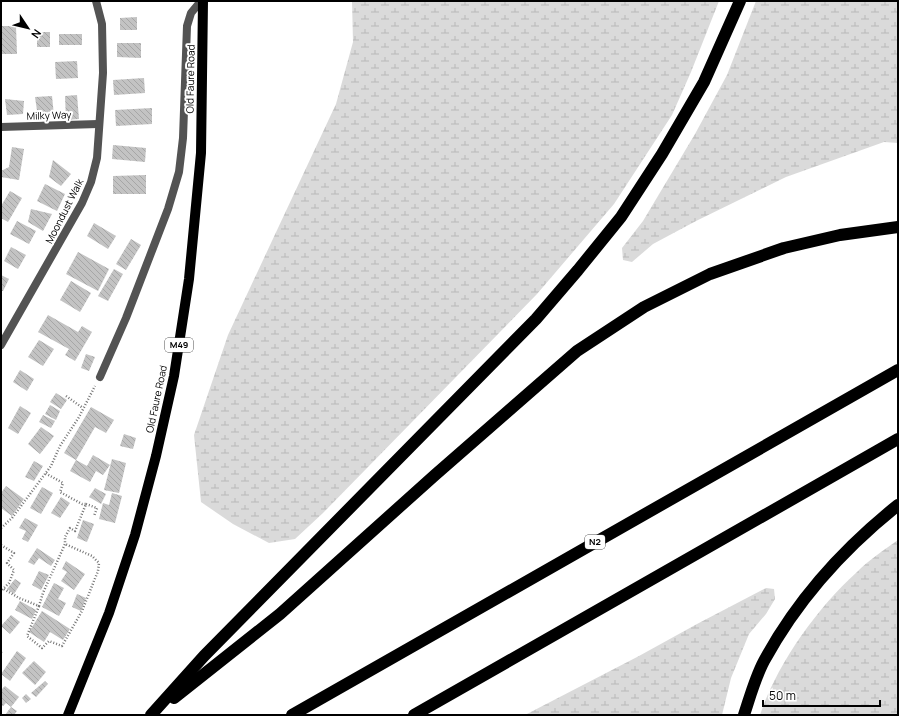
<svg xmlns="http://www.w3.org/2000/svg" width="899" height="716" viewBox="0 0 899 716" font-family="Manrope,sans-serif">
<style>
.wetland{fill:url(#wetland-marsh)}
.building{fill:url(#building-back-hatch)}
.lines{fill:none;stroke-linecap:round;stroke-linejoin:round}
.path{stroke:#757575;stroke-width:2.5;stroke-dasharray:1 2;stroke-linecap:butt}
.minor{stroke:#535353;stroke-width:8}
.primary{stroke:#000;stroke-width:10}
.motorway{stroke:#000;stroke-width:12}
.labels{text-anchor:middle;stroke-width:4;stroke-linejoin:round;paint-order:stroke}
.shield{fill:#fff;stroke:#4c4c4c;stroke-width:1}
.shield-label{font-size:9px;font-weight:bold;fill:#000}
.street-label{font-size:10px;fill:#000;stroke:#fff}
</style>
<defs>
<pattern id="wetland-marsh" width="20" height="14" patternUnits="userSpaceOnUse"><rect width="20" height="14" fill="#dadada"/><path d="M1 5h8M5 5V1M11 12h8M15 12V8" fill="none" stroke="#b9b9b9"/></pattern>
<pattern id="building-back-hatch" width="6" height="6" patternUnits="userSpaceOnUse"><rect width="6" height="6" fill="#c3c3c3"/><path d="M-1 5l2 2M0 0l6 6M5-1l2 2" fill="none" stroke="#a6a6a6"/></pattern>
</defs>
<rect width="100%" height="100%" fill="#fff"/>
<g class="wetland">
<polygon points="352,1 719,1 691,72 672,115 614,204 537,294 323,513 295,539 269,543 233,524 201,502 194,435 228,335 336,104 353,42"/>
<polygon points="756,1 898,1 898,143 884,142 786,177 696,221 653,244 632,262 623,260 622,248 643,221 695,134 727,75"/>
<path d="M898 540V715H760C777 664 817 608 857 572 869 560 884 550 898 540Z"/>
<polygon points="766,588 774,589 775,599 766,614 749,634 731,678 722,715 525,715 639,656 697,624"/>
</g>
<g class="building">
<polygon points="137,17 137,30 120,30 120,18"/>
<polygon points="1,26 16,26 17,54 1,54"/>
<rect x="37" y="32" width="13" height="15"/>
<rect x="59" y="34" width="23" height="11"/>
<polygon points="117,43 141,43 141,58 117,57"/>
<polygon points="77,61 78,78 56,79 55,62"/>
<polygon points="144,78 145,93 114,95 113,80"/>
<polygon points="77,95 79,119 66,120 65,96"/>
<polygon points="52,96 54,116 38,117 35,97"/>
<polygon points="5,99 24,101 23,114 7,115"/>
<polygon points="152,108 152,124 116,126 115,110"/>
<polygon points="113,145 146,148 145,162 112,159"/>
<polygon points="12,147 24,149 19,180 1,177 1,171 9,167"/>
<polygon points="53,160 71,174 61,186 49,177"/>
<polygon points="146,175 146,194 113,194 113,176"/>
<polygon points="45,184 65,194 57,211 37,201"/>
<polygon points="10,191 22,198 8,222 1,218 1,206"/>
<polygon points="31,209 52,214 43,231 28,222"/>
<polygon points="17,221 36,231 29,244 10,234"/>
<polygon points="94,223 116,236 108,249 87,236"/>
<polygon points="131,239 141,245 126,270 116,264"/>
<polygon points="11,247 26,255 18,269 4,261"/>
<polygon points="78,252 109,269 98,291 66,274"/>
<polygon points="114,269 123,274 108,301 98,296"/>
<polygon points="1,275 9,279 3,291 1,291"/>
<polygon points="71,281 91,293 80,312 60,300"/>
<polygon points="48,315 78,332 82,326 92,332 75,361 65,355 69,349 38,332"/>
<polygon points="39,340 54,349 43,366 28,357"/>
<polygon points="86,354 95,357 89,371 81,368"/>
<polygon points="20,370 34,379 27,391 13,382"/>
<polygon points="56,393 67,400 61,409 50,402"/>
<polygon points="50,405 60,411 56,420 45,414"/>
<polygon points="20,406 31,413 18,434 8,428"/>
<polygon points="91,407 114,420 106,433 95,427 76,460 64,453"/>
<polygon points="43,415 55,421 51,428 39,422"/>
<polygon points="41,427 54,436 40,454 28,444"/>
<polygon points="124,434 136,438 133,449 120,446"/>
<polygon points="93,455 110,465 103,475 96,471 90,482 70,471 76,460 87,466"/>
<polygon points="112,459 126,463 119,493 104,490"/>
<polygon points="34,461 43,466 34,481 25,477"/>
<polygon points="6,486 24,499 12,516 1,508 1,493"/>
<polygon points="42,487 53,493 41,514 30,508"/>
<polygon points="95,488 106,494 101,504 89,497"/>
<polygon points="112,493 122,496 115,523 99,519 103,503 109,505"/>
<polygon points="61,497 70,503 60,518 51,513"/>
<polygon points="25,518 38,525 28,542 22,539 26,531 19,528"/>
<polygon points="83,520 94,524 87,542 77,538"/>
<polygon points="37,548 55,560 51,566 39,558 34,565 28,562"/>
<polygon points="66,561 85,574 74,590 61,581 67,572 62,569"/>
<polygon points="39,571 49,575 41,590 32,585"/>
<polygon points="15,579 21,583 14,594 7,589"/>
<polygon points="54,583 64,588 58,599 66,603 59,616 42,607"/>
<polygon points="77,594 86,598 81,611 72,607"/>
<polygon points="20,601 36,610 32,619 15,610"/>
<polygon points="42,611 70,629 63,640 50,632 44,642 29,632"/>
<polygon points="11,615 20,622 10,634 1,626"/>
<polygon points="17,651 26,658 10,681 1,674"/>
<polygon points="34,661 46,672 35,685 22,673"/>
<polygon points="45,681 48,684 36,697 31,693"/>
<polygon points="5,686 19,697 11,707 17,711 14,715 5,715 11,707 6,703 3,706 1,705 1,690"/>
<polygon points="26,694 31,699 26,703 22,698"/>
</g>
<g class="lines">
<g class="path">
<polyline points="66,396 83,408"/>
<polyline points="86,504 97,508 94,516"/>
<polyline points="1,528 12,518 51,466 60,446 79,417 95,386"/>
<polyline points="1,545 14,553 7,563 14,570 9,583 1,591"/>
<polyline points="4,589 19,598 39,606 43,593 65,544 65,537 70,528 75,531 86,504 82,504 60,492 63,483 45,473"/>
<polyline points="39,606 27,636 42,648 49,641 62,646 82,611 98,571 99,563 92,556 65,544"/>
<polyline points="1,652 3,650"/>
</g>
<g class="minor">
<polyline points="1,127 98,124"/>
<polyline points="1,345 82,203 91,182 97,158 103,73 102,24 96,1"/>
<polyline points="100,377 126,318 153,248 168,209 179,172 183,138 187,26 191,13 201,1"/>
</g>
<polyline class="primary" points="68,715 109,613 135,535 156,456 174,376 189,279 201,153 203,1"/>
<g class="motorway">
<polyline points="174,698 280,614 435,475 577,351 644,307 710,274 784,248 840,235 898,227"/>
<polyline points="151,715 204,656 536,319 578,270 621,217 662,154 704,82 740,1"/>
<polyline points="292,715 898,370"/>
<polyline points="414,715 898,439"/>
<path d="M744 715C750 697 755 678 764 661 797 600 844 548 898 505"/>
</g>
</g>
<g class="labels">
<g class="shield">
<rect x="165" y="338" width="28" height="14" rx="3"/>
<rect x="585" y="535" width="20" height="14" rx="3"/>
</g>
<g class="shield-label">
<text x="179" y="348">M49</text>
<text x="595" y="545">N2</text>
</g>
<g class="street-label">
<text transform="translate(190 79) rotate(-89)" y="4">Old Faure Road</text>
<text transform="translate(49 115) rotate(-2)" y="4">Milky Way</text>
<text transform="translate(64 211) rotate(-63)" y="4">Moondust Walk</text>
<text transform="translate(156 399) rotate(-78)" y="4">Old Faure Road</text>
</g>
</g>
<rect width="899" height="716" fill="none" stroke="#000000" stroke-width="4"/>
<g transform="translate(28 28) rotate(125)" stroke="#ffffff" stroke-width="3" paint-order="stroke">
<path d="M0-3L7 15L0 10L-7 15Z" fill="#000000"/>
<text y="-6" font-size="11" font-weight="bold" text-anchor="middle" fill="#000000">N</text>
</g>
<path d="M763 700v6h117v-6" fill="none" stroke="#000000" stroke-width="2"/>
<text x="769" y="700" font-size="12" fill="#000000" stroke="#ffffff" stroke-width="3" paint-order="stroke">50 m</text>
</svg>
